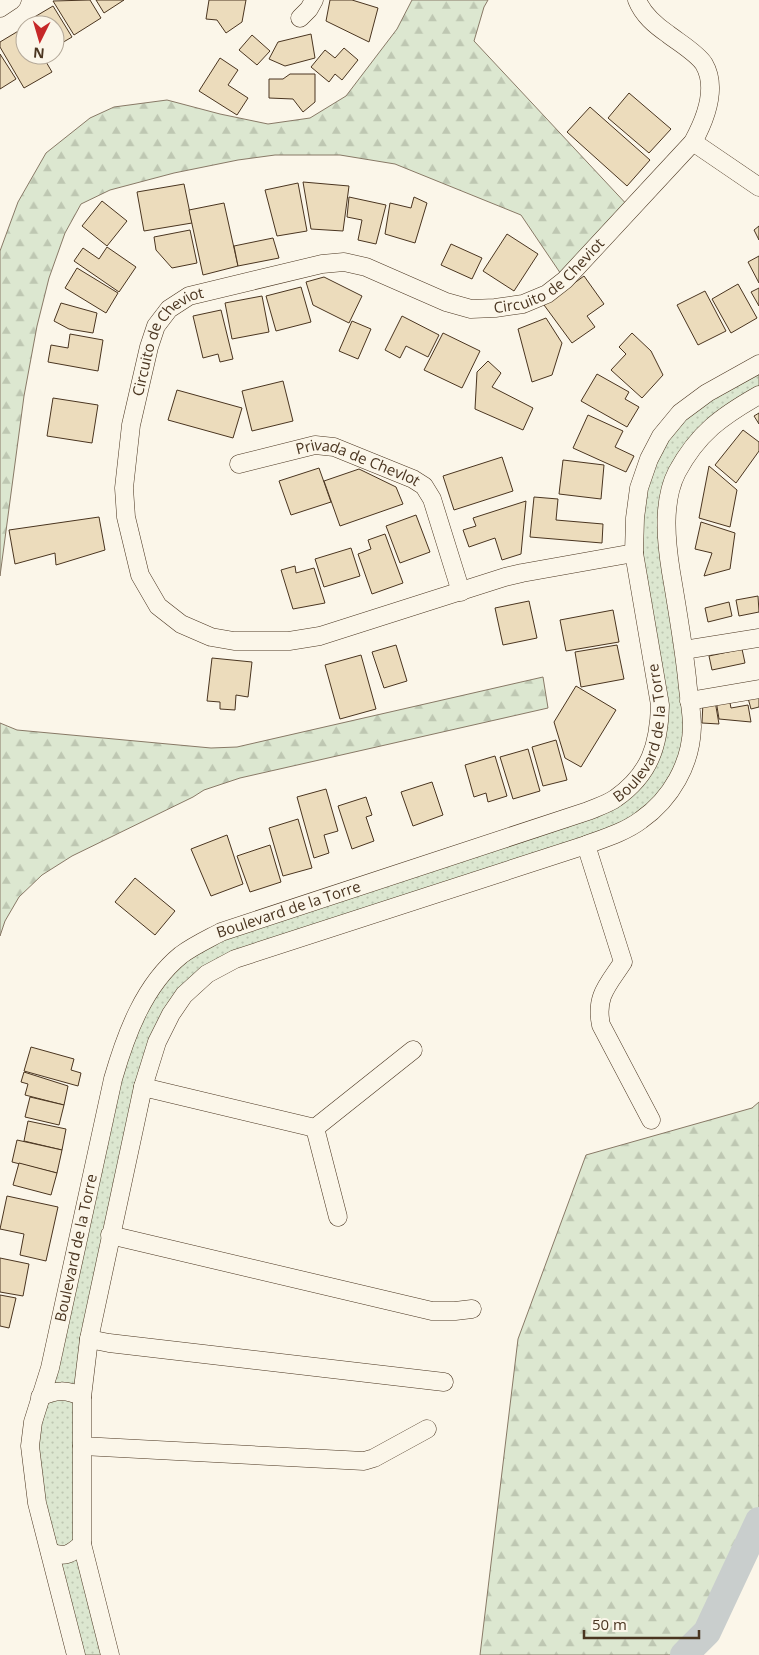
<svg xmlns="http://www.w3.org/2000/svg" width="759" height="1655" viewBox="0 0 759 1655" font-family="'Open Sans',sans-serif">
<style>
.forest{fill:url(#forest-firs);stroke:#887966}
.park{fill:url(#park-dots);stroke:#887966}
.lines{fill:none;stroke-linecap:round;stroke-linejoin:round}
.river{stroke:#c9cecd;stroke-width:28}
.building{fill:#ecdcbc;stroke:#4a3520}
.minor-casing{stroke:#4a3520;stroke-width:19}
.minor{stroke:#fbf6e9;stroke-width:18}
.labels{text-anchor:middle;stroke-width:4;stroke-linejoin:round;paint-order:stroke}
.street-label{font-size:15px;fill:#4a3520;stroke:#fbf6e9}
</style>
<defs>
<pattern id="forest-firs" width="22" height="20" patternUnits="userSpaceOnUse" patternTransform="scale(1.25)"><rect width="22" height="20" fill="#dce7d0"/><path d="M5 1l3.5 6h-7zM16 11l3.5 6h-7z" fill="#bec7b2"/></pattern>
<pattern id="park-dots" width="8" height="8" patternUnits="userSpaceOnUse" patternTransform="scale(1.25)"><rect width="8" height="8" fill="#dce7d0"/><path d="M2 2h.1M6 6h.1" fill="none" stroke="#bec7b2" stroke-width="1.8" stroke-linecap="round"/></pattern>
</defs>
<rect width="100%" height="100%" fill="#fbf6e9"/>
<g class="forest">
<polygon points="412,0 488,0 484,7 474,41 631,209 565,280 521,215 395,164 340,155 275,155 238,160 174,173 110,190 81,204 65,233 49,278 37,326 24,396 0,576 0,251 18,202 46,153 90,118 114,107 167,100 220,114 268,124 310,118 346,96 397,29"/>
<polygon points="543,677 548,708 240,778 204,790 193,797 72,856 42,875 19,897 5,921 0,936 0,723 17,730 211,748 237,747"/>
<polygon points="759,1102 759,1521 707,1632 684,1655 480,1655 518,1339 586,1155 752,1108"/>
</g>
<polygon class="park" points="759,364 759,395 721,418 669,497 689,746 642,820 235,959 171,1014 89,1339 82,1544 110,1655 76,1655 30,1446 122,1048 181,955 588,811 636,782 659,729 635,518 661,436"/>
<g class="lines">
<polyline class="river" points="684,1655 707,1632 759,1521"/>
</g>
<g class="building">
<polygon points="90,0 101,18 74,35 53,1"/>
<polygon points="96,0 124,0 104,13"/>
<polygon points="209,0 246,0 242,22 226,33 217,20 206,19"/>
<polygon points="330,0 352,0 378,8 369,42 326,21"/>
<polygon points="53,6 72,37 55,47 55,25 27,25 26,22"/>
<polygon points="25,27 25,55 42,55 52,72 24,88 0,47 0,42"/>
<polygon points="311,34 315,58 285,66 269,59 278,42"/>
<polygon points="252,35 270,51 257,65 239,50"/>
<polygon points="344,48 358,60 342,80 335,74 329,82 311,67 325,50 335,58"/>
<polygon points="0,54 16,79 0,89"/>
<polygon points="220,58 238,70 228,85 248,98 237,115 199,91"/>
<polygon points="290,74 315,74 315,102 303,112 293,99 269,98 269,79 283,79"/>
<polygon points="629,93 671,129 649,153 608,118"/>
<polygon points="590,107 650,160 627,186 567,132"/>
<polygon points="303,182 349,186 343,231 311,229"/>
<polygon points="298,183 307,231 277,236 265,190"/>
<polygon points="184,184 192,223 144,231 137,192"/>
<polygon points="349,197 386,205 376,244 358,240 362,220 347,217"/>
<polygon points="414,197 427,203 415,243 385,234 390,203 411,208"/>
<polygon points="102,201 127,221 107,246 82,226"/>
<polygon points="224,203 238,266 203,275 189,210"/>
<polygon points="759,226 759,240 754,230"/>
<polygon points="190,230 197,263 172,268 156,250 154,237"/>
<polygon points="507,234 538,254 514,291 483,271"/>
<polygon points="273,238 279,258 238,266 234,246"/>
<polygon points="451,244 482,258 472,279 441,265"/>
<polygon points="107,247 136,267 119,292 74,261 83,248 99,259"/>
<polygon points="759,256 759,283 748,262"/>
<polygon points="77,268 118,293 106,313 65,288"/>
<polygon points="584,276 604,304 587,316 595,327 572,343 544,305"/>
<polygon points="324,277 362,296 349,323 313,305 306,282"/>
<polygon points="738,284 757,318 731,333 712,299"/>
<polygon points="301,287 311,322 276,331 266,296"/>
<polygon points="759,288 759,306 751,292"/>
<polygon points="705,291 726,331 698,345 677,305"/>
<polygon points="262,296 269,332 232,339 225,303"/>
<polygon points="61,303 97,313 93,333 69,329 54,321"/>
<polygon points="221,310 233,359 220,362 218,354 203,358 193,316"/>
<polygon points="402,316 439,335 428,357 406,346 400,358 385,350"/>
<polygon points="546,318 562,343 552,375 532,382 518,329"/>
<polygon points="352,321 371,329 358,359 339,351"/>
<polygon points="443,333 480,351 462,388 424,370"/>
<polygon points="632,333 651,351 663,375 642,398 611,370 626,354 619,347"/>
<polygon points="70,334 103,340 98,371 48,362 51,345 68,348"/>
<polygon points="488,361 501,373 492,387 533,408 523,430 475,409 477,372"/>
<polygon points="597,374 629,392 625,399 639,407 627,427 581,401"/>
<polygon points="283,381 293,421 252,431 242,391"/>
<polygon points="177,390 242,408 233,438 168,420"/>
<polygon points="53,398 98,405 92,443 47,436"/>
<polygon points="759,413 759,424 754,416"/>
<polygon points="588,415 623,431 615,447 634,456 626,472 573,448"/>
<polygon points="743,430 759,442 759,451 736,483 715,465"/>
<polygon points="502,457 513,491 454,510 443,476"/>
<polygon points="563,460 604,465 601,499 559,494"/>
<polygon points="709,466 737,490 730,527 699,518"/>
<polygon points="319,468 331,502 291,515 279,481"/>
<polygon points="359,469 396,487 403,504 340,526 324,481"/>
<polygon points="534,497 558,499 556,520 603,524 602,543 530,537"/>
<polygon points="526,501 521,554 502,560 495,538 469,547 463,530 476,526 473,518"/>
<polygon points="416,515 430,552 400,563 386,526"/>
<polygon points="99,517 105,550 56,565 55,553 15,564 9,530"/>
<polygon points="701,522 735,533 730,569 704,576 712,553 695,549"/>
<polygon points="385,534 403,583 372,594 358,554 371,549 368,540"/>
<polygon points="351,548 360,576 324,587 315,559"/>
<polygon points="295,566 296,573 314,568 325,603 293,609 281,570"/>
<polygon points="758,596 759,612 739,616 736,600"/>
<polygon points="529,601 537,638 503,645 495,608"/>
<polygon points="729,602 732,616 708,622 705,608"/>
<polygon points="613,610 619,642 566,651 560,620"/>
<polygon points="396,645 407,681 384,688 372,652"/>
<polygon points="617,645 624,679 581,687 575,652"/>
<polygon points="742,649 745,663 712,670 709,656"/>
<polygon points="361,655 376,709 340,719 325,665"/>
<polygon points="212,658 252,662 248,697 236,695 235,710 220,709 220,702 207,701"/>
<polygon points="576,686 616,710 581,767 565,758 554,722"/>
<polygon points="759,696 759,707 751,709 748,698"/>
<polygon points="729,698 731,708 748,705 751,722 719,719 716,700"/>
<polygon points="715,701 719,724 702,723 703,702"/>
<polygon points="556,740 567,780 543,786 532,747"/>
<polygon points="528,749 540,791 513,799 500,757"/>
<polygon points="495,756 507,796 488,802 486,793 474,797 465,765"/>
<polygon points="432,782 443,815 413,826 401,792"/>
<polygon points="326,789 338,831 324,835 329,853 314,858 297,797"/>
<polygon points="366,797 372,815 366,817 374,841 352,849 338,806"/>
<polygon points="298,819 312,868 283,876 269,828"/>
<polygon points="227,835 243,884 211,896 191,849"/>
<polygon points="270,845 281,882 250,892 237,856"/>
<polygon points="135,878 175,911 155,935 115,902"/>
<polygon points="31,1047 74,1059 71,1070 81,1073 78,1086 24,1071"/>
<polygon points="24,1072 68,1086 64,1105 25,1095 28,1084 21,1082"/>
<polygon points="30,1097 64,1105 59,1125 25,1117"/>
<polygon points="28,1121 66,1129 62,1150 24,1141"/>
<polygon points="17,1140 62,1150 57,1173 12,1162"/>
<polygon points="19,1163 57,1173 51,1195 13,1185"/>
<polygon points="7,1196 58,1207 46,1261 20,1255 24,1234 0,1229"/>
<polygon points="0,1258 29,1264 23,1296 0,1292"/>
<polygon points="0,1295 16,1298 9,1328 0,1326"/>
</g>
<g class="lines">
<g class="minor-casing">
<g id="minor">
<polyline points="0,8 12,0"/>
<polyline points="300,18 309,9 314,0"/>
<polyline points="693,142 759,187"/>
<path id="s1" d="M239 464 315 445 334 447 413 479 424 486 432 499 461 592"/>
<path id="s2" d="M634 553 522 573 505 577 320 636 289 641H234L211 637 181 624 158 606 140 575 126 517 124 488 131 425 149 347 156 326 169 309 189 296 322 264 344 262 366 267 446 302 471 309 495 308 523 304 547 294 565 280 693 142C705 120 718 88 704 64 697 53 678 42 668 34 655 25 643 15 637 0"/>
<polyline points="684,650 759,638"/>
<polyline points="689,701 759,689"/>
<path d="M586 845 623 962C608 985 595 996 601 1025L651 1120"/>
<polyline points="143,1087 315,1128"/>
<polyline points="315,1128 413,1050"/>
<polyline points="315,1128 338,1217"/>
<polyline points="110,1235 432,1311 455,1311 472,1309"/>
<polyline points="89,1339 109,1343 444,1382"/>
<path d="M40 1397C55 1390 67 1389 82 1397"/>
<polyline points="82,1446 364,1461 374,1458 427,1429"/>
<path d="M50 1552C65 1558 71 1554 82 1544"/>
<path id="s3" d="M76 1655 37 1503 30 1446 33 1422 50 1368 113 1079C126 1034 144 985 181 955 193 946 208 939 221 932L588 811C597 807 608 804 616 798 650 774 659 745 660 705L634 553 635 518 639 488 649 459 661 436 680 413 707 393 759 364"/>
<path d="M110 1655 82 1544V1397L89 1339 143 1087 157 1042 171 1014 184 995 207 974 235 959 586 845C605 838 625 832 641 820 671 799 691 764 692 727 692 711 688 694 687 678 683 642 677 607 671 572 666 541 662 501 677 472 698 433 722 416 759 395"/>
</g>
</g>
<use href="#minor" class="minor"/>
</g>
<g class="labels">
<g class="street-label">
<text dy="5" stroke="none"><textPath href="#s2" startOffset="1216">Circuito de Cheviot</textPath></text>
<text dy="5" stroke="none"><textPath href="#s2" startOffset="781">Circuito de Cheviot</textPath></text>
<text dy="5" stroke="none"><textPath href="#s1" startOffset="124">Privada de Chevlot</textPath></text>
<text dy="5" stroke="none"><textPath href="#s3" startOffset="1272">Boulevard de la Torre</textPath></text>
<text dy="5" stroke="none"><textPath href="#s3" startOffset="852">Boulevard de la Torre</textPath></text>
<text dy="5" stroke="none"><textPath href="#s3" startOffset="418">Boulevard de la Torre</textPath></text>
</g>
</g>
<g transform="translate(40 40) rotate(185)"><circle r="24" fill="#fbf6e9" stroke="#b4a999"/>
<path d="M0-4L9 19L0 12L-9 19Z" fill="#c62828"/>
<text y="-8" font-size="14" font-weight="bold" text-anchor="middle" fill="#4a3520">N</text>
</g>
<path d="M584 1630v8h115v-8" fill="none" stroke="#4a3520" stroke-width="2.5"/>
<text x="592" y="1630" font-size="15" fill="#4a3520" stroke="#fbf6e9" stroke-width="4" paint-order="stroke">50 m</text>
</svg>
